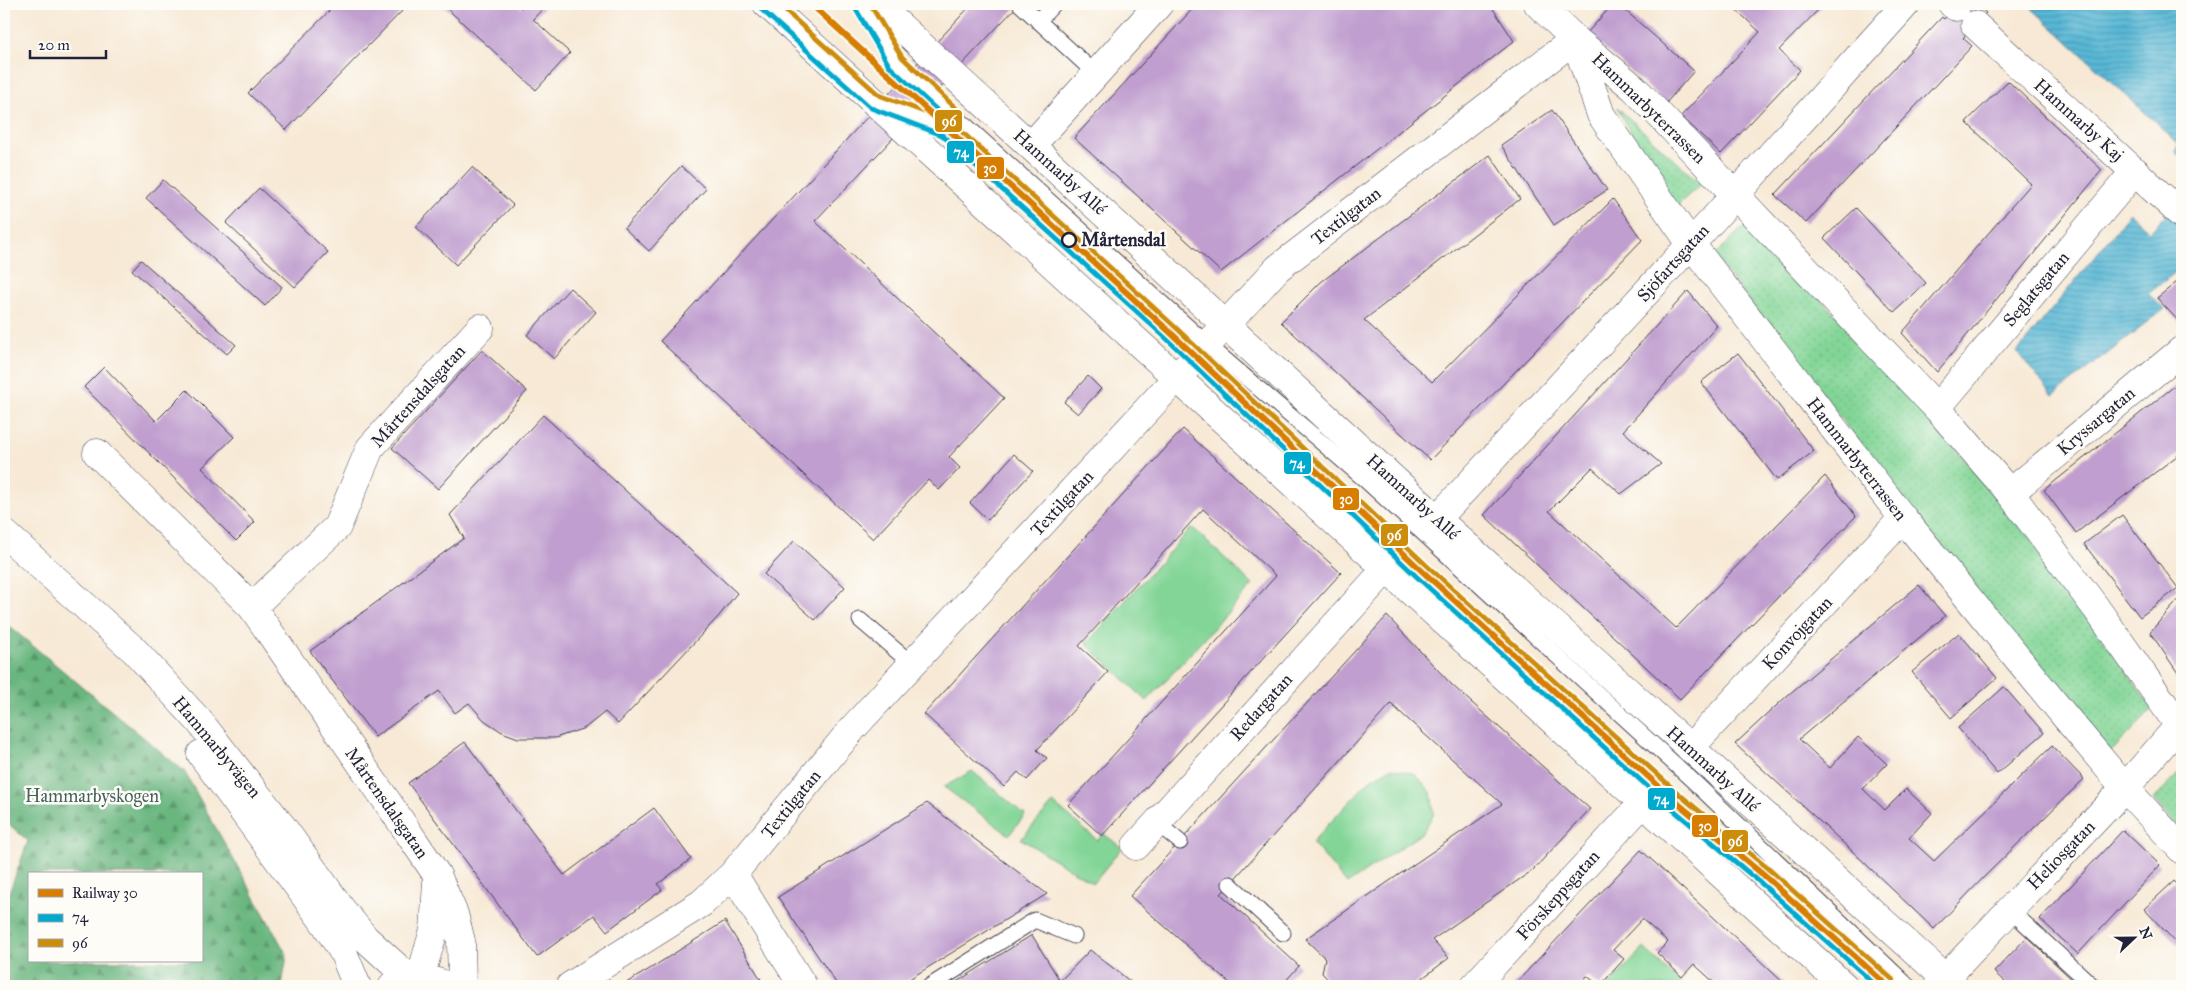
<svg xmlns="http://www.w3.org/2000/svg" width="2186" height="990" viewBox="0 0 2186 990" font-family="'IM FELL Great Primer',serif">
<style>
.grass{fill:#82d596;stroke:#527c68}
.forest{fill:url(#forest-firs);stroke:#466c5d;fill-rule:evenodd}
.park{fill:url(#park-dots);stroke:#527c68}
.water{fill:url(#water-rules);stroke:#3d6d88}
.building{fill:#c09ecf}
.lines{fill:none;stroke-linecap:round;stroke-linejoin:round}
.lane-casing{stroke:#424052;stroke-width:17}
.street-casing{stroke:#424052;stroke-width:29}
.secondary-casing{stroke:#424052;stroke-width:29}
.lane{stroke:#fff;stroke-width:15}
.street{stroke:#fff;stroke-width:28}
.secondary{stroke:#fff;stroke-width:28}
.bus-1-casing{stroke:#fdfcf7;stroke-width:9}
.bus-2-casing{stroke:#fdfcf7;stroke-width:9}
.bus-1{stroke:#00a9ce;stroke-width:5}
.bus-2{stroke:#cc8c0c;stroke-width:5}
.rail-1-casing{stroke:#fdfcf7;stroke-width:10}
.rail-1{stroke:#d77d00;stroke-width:6}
.stop-dot{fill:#fdfcf7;stroke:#22223b;stroke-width:2.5}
.labels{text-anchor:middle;stroke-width:5;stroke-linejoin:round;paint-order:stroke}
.street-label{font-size:18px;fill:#22223b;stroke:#fdfcf7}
.stop-label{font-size:18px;font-weight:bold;fill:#22223b;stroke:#fdfcf7;text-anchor:start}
.park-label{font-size:18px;fill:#44615b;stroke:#fdfcf7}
.line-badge{stroke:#fdfcf7;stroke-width:2}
.badge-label{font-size:14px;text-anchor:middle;font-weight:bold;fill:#fff}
</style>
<defs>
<pattern id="forest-firs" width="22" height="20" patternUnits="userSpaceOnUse" patternTransform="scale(1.25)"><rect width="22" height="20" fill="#69b67f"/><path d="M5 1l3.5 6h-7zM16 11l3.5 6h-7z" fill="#569469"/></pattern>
<pattern id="park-dots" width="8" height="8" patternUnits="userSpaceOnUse" patternTransform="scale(1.25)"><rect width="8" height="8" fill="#82d596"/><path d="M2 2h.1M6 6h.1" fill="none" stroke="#70b782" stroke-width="1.8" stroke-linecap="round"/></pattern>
<pattern id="water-rules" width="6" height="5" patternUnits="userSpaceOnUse" patternTransform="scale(1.25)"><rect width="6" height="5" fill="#58b8d6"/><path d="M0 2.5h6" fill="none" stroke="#4895af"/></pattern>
</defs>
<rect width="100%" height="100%" fill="#fdfcf7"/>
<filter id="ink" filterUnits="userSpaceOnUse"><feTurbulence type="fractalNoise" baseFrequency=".02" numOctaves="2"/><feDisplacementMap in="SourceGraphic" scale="10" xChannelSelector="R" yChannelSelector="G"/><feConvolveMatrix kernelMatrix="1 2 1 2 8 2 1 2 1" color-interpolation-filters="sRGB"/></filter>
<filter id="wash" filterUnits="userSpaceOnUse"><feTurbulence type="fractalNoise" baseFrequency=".0096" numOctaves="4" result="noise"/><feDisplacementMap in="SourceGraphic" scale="20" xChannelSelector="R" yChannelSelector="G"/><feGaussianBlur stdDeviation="1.12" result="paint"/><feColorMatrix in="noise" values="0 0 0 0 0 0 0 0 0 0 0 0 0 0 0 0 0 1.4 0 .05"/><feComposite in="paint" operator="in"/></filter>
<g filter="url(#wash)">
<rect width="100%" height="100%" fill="#f7e9d5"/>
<g class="grass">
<polygon points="1192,527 1253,585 1147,701 1086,644"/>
<polygon points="1391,768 1415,774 1431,792 1434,814 1422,833 1347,884 1312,842 1370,780"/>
<polygon points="972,771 1025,815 1009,835 944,787"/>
<polygon points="1053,803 1097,840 1104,834 1122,848 1093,883 1021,839"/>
<polygon points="1644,948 1683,986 1608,986"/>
</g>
<path class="forest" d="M4 622 184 771 287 955 282 986H20L4 980V907L28 841 4 820ZM29 874H201V961H29Z"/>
<g class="park">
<polygon points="1617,107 1701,184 1671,211"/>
<polygon points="1746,224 1858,337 2021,524 2153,709 2109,754 1955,565 1714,256"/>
<polygon points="2182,770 2182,833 2153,799"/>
</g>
<g class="water">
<polygon points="2027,4 2182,4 2182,159 2174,151 2179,144"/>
<polygon points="2182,198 2182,252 2177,257 2182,261 2182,267 2148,294 2165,309 2053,396 2017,352 2130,213 2150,232"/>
</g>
<g id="blocks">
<g class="building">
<polygon points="336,4 396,4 403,10 286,130 248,93"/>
<polygon points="442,4 516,4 521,8 525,4 547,4 533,19 570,53 536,90"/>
<polygon points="972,4 1019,4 815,221 1004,398 949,457 960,468 939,490 928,480 873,539 660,341"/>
<polygon points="1197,4 1490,4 1514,41 1221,272 1074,138"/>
<polygon points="1613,4 1618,4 1694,71 1666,103 1587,33"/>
<polygon points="1730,4 1824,4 1779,50 1800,70 1721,154 1681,116 1760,32"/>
<polygon points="1959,4 1976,4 1986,13 1963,38 1972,46 1806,223 1775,195 1942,17 1944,19"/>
<polygon points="2008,81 2102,170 1937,372 1902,333 2031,184 1966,122"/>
<polygon points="1552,110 1607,190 1554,225 1501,145"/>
<polygon points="1490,155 1520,199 1364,320 1432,382 1613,199 1642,240 1430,460 1281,322 1321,282"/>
<polygon points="681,166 706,189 649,251 624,228"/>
<polygon points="472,167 513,205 456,265 416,227"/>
<polygon points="163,180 282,287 265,306 146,198"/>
<polygon points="259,188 328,252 295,287 226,223"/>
<polygon points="1856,208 1926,283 1894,312 1824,238"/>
<polygon points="141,260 236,345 227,354 132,270"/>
<polygon points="2182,278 2182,325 2157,298"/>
<polygon points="570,288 596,312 554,359 527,335"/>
<polygon points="1688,291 1717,326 1623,431 1661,464 1621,494 1592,468 1549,511 1676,628 1825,476 1856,516 1680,699 1484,515"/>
<polygon points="482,350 527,391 438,489 392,448"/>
<polygon points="1738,353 1814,451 1777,480 1701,382"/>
<polygon points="104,367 156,421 187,390 234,437 202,468 255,522 236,541 84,387"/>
<polygon points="1088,376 1101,389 1078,414 1064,402"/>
<polygon points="2182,380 2182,452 2076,533 2044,490"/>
<polygon points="543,415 737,593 719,616 618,724 605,712 585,728 555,738 518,738 502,732 484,720 469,703 455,713 439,691 375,737 310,651 464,538 450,515"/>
<polygon points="1183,429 1341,573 1102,836 1068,805 1276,576 1203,509 1079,646 1108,672 1037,750 1047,758 1027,780 1018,772 1004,787 924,714"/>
<polygon points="1014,454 1033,471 988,520 970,503"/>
<polygon points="2122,515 2178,588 2140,617 2084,544"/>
<polygon points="794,541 845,587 815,620 764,574"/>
<polygon points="1919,585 1945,616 1799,739 1830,768 1858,737 1887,764 1863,789 1885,810 1906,789 1932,813 1909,838 1934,861 2052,746 2084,779 1985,876 1934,929 1850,849 1735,744 1788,695"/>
<polygon points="2182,596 2182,673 2180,676 2150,632"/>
<polygon points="1387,616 1452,685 1590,809 1533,870 1432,940 1449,958 1412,986 1374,986 1373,984 1371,986 1334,986 1322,973 1325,958 1305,939 1502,804 1391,704 1221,894 1299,966 1281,986 1233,986 1130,896"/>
<polygon points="1959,633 1997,678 1951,718 1912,672"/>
<polygon points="2004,687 2044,733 1997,774 1958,728"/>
<polygon points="465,742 564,875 654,808 691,859 658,884 662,890 607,931 594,915 537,957 408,783"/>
<polygon points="927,803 1047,894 898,986 838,986 778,897"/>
<polygon points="2123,830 2160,865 2078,954 2040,919"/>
<polygon points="1641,850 1709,913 1787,986 1718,986 1694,964 1682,977 1657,953 1668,942 1642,919 1613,950 1624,959 1600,986 1587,976 1578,986 1513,986"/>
<polygon points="2174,881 2182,889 2182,949 2144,909"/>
<polygon points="725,921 765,986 621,986 648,970"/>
<polygon points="1032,935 1060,981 1090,950 1136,986 950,986"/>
<polygon points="2027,937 2079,986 2009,986 1994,972"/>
</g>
</g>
</g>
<g filter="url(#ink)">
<use href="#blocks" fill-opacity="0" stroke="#424052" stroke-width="1"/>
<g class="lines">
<g class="lane-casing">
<g id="lane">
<polyline points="861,4 896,62 1208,345 1363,478 1692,780 1908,986"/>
<polyline points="1020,4 1096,74"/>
<polyline points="1038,21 1054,4"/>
<polyline points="890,108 946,128 1172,334 1421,570 1675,801 1767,878 1888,986"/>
<polyline points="860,620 912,664"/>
<polyline points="1157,823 1180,842"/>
<polyline points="1230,884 1283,933"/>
<polyline points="2009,909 2093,986"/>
<polyline points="930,986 1035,920 1074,936"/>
</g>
</g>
<g class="street-casing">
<g id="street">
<polyline points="1538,4 1575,39 1634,88 1937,408 2010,493 2096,608 2182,730"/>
<polyline points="1952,4 1956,7"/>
<polyline points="1975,25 2182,215"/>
<polyline points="1575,39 1601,115 1691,244 1903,518 2068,720 2125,788 2182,850"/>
<polyline points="1031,146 1159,4"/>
<polyline points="1937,408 2135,171"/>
<polyline points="97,453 252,607 393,810 437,875 454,914 461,941 462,986"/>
<polyline points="2010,493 2182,350"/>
<polyline points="1437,519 1691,244 1906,4"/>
<polyline points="252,607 337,527 370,448 480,328"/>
<polyline points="1690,748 1903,518"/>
<polyline points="1136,846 1386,569"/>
<polyline points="733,874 803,986"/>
<polyline points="420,978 434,930 437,882"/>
<polyline points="570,986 702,903 733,874 853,728 1278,268 1575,39"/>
<polyline points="1474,986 1643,803"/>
<polyline points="1938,986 2125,788 2182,722"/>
</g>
</g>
<g class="secondary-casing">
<g id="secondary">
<polyline points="767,4 1844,986"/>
<polyline points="876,4 1437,519 1954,986"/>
<polyline points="4,533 135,651 199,721 284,829 342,910 365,938 410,979"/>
<polyline points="201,754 326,925 343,952 357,986"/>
<path d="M393 985C411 975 430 978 448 986"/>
</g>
</g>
<use href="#lane" class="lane"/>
<use href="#street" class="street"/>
<use href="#secondary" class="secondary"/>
<g class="bus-1-casing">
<g id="bus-1">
<polyline points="855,8 890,67 951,123"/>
<polyline points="762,10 871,108 942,135 1167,339 1416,576 1670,807 1762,884 1877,986"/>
</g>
</g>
<g class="bus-2-casing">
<g id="bus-2">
<polyline points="778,4 879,95 951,122 1177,329 1426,565 1680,795 1772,872 1893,980"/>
<polyline points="870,4 902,57 961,113"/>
</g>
</g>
<use href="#bus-1" class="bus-1"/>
<use href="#bus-2" class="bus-2"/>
<g class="rail-1-casing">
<polyline id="rail-1" points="811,4 1172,334 1421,570 1675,801 1767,878 1888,986"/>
</g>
<use href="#rail-1" class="rail-1"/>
</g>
</g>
<circle class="stop-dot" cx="1069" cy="240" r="7"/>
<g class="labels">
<g class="street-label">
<text transform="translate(1649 108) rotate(44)" y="6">Hammarbyterrassen</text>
<text transform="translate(2079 120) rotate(42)" y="6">Hammarby Kaj</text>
<text transform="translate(1060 172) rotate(42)" y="6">Hammarby Allé</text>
<text transform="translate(1346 216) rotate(-38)" y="6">Textilgatan</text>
<text transform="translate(1673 263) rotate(-48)" y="6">Sjöfartsgatan</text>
<text transform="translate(2036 289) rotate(-50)" y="6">Seglatsgatan</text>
<text transform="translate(418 396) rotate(-48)" y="6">Mårtensdalsgatan</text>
<text transform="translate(2096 421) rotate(-40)" y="6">Kryssargatan</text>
<text transform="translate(1857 459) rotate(52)" y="6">Hammarbyterrassen</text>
<text transform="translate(1413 497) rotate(42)" y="6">Hammarby Allé</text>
<text transform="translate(1062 503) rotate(-47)" y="6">Textilgatan</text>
<text transform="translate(1797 633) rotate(-47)" y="6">Konvojgatan</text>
<text transform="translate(1261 707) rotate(-48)" y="6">Redargatan</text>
<text transform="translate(217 747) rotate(50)" y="6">Hammarbyvägen</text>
<text transform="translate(1713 769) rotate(42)" y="6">Hammarby Allé</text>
<text transform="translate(387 803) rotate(55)" y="6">Mårtensdalsgatan</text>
<text transform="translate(791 804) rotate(-51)" y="6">Textilgatan</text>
<text transform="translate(2061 855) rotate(-46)" y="6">Heliosgatan</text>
<text transform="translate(1558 895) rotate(-48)" y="6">Förskeppsgatan</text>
</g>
<g class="stop-label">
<text x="1081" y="246">Mårtensdal</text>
</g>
<g class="park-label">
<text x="92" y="802">Hammarbyskogen</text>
</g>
</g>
<g class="line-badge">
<rect x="934" y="109" width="29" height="24" rx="5" fill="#cc8c0c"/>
<rect x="946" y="140" width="29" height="24" rx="5" fill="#00a9ce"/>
<rect x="976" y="156" width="29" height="24" rx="5" fill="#d77d00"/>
<rect x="1283" y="451" width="29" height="24" rx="5" fill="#00a9ce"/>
<rect x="1332" y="487" width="28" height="24" rx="5" fill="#d77d00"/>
<rect x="1380" y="523" width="29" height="24" rx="5" fill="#cc8c0c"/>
<rect x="1647" y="787" width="29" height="24" rx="5" fill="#00a9ce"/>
<rect x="1691" y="814" width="28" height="24" rx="5" fill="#d77d00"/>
<rect x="1721" y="829" width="28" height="24" rx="5" fill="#cc8c0c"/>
</g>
<g class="badge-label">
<text x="949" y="126">96</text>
<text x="961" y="157">74</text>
<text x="990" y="173">30</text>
<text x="1297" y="468">74</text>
<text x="1346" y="504">30</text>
<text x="1394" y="540">96</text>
<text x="1661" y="804">74</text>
<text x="1705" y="831">30</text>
<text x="1735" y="846">96</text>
</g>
<rect width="2186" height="990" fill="none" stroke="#fdfcf7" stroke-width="20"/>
<rect x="28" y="872" width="175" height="90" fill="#fdfcf7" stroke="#a5a5ac"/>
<rect x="38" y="889" width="25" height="8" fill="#d77d00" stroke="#a5a5ac"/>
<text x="72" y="898" font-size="15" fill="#22223b">Railway 30</text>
<rect x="38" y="914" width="25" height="8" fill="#00a9ce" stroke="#a5a5ac"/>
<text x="72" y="922" font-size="15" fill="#22223b">74</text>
<rect x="38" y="939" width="25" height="8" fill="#cc8c0c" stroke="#a5a5ac"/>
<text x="72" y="948" font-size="15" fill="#22223b">96</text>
<g transform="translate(2134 938) rotate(68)" stroke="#fdfcf7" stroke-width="4" paint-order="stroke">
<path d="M0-4L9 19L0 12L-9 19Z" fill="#22223b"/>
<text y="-8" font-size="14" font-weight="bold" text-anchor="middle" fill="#22223b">N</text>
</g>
<path d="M30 50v8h76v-8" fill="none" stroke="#22223b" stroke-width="2.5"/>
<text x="38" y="50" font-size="15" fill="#22223b" stroke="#fdfcf7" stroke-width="4" paint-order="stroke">20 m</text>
</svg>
